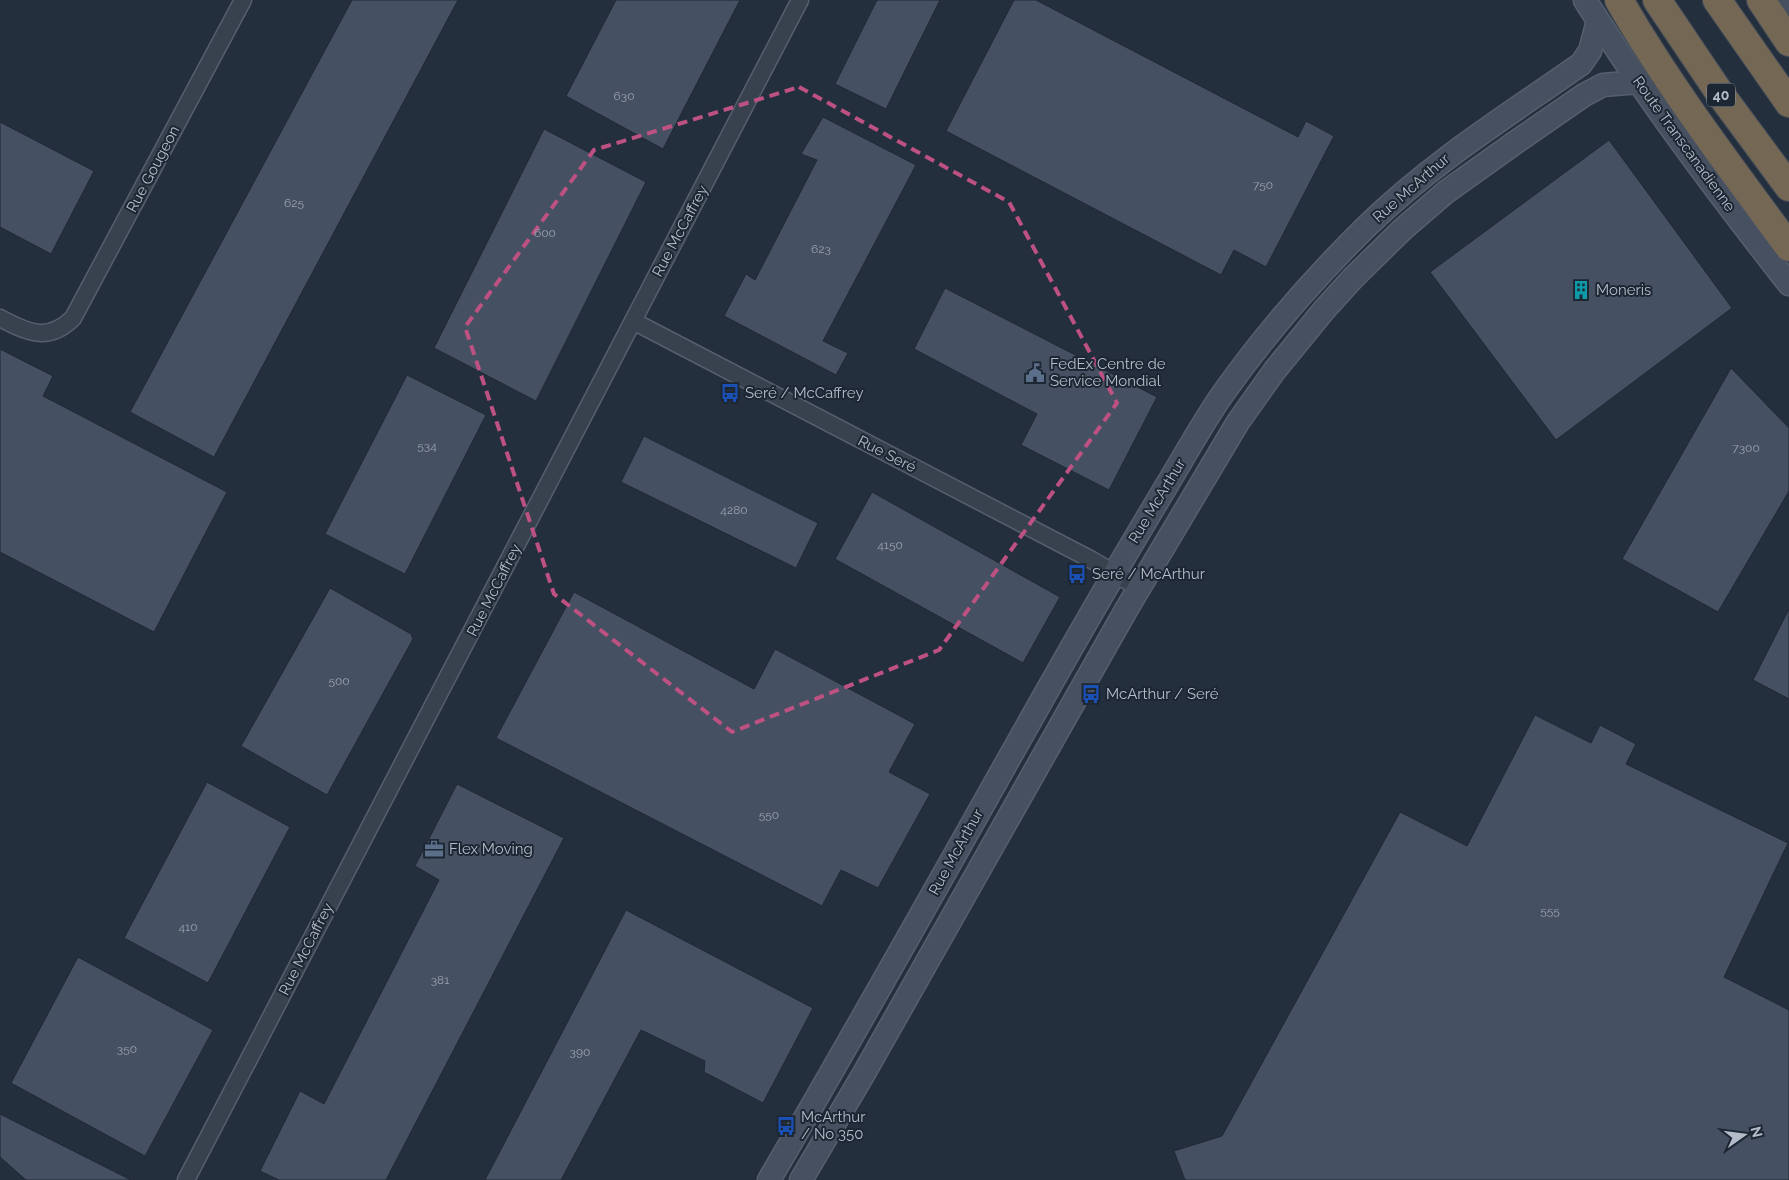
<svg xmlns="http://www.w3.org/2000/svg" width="1789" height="1180" viewBox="0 0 1789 1180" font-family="Raleway,sans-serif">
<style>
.building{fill:#455162;stroke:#1f2835}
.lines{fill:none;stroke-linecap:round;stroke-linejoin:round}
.street-casing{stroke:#565f6c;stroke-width:19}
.secondary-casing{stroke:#565f6c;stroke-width:25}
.highway-casing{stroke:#434c59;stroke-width:30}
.street{stroke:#38414e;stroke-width:16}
.secondary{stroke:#465061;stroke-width:22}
.highway{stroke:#746855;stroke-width:28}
.marked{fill:none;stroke:#bd5182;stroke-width:4;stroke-dasharray:10 6;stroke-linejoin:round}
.labels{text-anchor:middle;stroke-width:4;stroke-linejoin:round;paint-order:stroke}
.number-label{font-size:12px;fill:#98a1af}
.shield{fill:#1d2633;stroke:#878f9c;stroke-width:1}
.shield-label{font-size:14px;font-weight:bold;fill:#b4bcc9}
.street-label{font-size:15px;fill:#b4bcc9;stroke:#1d2633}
.poi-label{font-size:15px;fill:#b4bcc9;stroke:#1d2633;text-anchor:start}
</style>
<rect width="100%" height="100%" fill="#242f3e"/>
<g class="building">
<polygon points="352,0 458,0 214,457 130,412"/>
<polygon points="616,0 740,0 663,149 566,96"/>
<polygon points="877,0 940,0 886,109 835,84"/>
<polygon points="1014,0 1036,0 1298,137 1306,121 1334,136 1266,267 1234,250 1221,275 946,131"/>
<polygon points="823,117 916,165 823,341 848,353 836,375 724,316 746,274 755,280 817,160 801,154"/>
<polygon points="0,122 94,171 51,254 0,227"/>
<polygon points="544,129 646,182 536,401 434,348"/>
<polygon points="1609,140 1732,308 1556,440 1430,272"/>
<polygon points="945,288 1157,397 1109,490 1021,445 1037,414 914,349"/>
<polygon points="0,349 53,376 43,396 227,492 154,632 0,552"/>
<polygon points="1731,368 1789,428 1789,491 1718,612 1622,559"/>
<polygon points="407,375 486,415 405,574 325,534"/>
<polygon points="644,436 818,523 796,568 621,482"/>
<polygon points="872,492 1060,597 1023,663 835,559"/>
<polygon points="330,588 411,634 413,639 327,795 241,746"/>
<polygon points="574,592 754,689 775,649 915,724 889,772 930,794 878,888 841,870 822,906 496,738"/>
<polygon points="1789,609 1789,699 1753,680"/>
<polygon points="1535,715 1591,743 1600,725 1636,744 1626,764 1788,843 1724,977 1789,1010 1789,1180 1185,1180 1174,1151 1222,1136 1400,812 1467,846"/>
<polygon points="207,782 290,827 208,983 124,938"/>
<polygon points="457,784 564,838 386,1180 279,1180 260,1171 300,1091 324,1104 439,880 415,866"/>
<polygon points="626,910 813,1008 763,1103 704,1072 705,1061 641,1030 561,1180 485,1180"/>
<polygon points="78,957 213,1030 145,1156 11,1083"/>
<polygon points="0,1114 131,1180 26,1180 0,1157"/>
</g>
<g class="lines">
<g class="street-casing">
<g id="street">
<path d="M0 318C27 332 48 343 73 318L243 0"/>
<polyline points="633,321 1090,559 1139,588"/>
<polyline points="186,1180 800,0"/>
</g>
</g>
<g class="secondary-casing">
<g id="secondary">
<path d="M1585 0C1647 99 1717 192 1789 284"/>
<polyline points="1787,0 1789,3"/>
<path d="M769 1180C864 1018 955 854 1047 691 1086 622 1126 553 1167 485 1185 455 1202 424 1222 395 1265 334 1315 277 1368 225 1434 161 1507 116 1581 64L1590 51 1598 21"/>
<polyline points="801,1180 863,1075 1126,610 1238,422 1275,370 1324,310 1353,278 1403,229 1446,192 1516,142 1584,95 1603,85 1639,82"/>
</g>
</g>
<g class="highway-casing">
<g id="highway">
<path d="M1619 0C1669 87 1730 167 1789 247"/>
<polyline points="1657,0 1721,95 1789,187"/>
<polyline points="1717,0 1789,103"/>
<polyline points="1761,0 1789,42"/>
</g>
</g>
<use href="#street" class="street"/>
<use href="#secondary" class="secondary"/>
<use href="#highway" class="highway"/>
</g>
<path class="marked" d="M799 87 1009 202 1117 403 939 650 732 732 554 594 465 327 594 150Z"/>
<defs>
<g id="building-bare" transform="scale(1.5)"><path d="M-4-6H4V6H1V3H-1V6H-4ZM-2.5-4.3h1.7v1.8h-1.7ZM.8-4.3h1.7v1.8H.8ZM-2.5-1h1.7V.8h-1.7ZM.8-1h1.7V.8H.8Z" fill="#0f9aa8" stroke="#1d2633" stroke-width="2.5" paint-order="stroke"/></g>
<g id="civic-bare" transform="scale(1.5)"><path d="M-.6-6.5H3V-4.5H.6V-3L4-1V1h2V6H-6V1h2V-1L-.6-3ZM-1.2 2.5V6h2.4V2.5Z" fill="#5c6f8a" stroke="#1d2633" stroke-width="2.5" paint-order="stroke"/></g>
<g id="bus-bare" transform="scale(1.5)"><path d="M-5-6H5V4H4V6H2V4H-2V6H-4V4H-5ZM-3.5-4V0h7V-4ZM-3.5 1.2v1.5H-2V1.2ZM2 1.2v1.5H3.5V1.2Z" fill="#1a4fb4" stroke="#1d2633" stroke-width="2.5" paint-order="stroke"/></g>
<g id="office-bare" transform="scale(1.5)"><path d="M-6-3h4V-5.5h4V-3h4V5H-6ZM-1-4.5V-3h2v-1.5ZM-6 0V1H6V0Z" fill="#5c6f8a" stroke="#1d2633" stroke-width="2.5" paint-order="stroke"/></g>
</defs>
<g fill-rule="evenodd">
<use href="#building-bare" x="1581" y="290"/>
<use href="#civic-bare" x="1035" y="373"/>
<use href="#bus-bare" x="730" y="393"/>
<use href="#bus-bare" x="1077" y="574"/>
<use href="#bus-bare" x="1091" y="694"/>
<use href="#office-bare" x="434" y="849"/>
<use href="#bus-bare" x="786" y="1126"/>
</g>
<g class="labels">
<g class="number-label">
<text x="624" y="100">630</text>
<text x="1263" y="189">750</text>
<text x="294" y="207">625</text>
<text x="545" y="237">600</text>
<text x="821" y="253">623</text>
<text x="427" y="450">534</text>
<text x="1746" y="452">7300</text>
<text x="734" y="514">4280</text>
<text x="890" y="549">4150</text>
<text x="339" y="685">500</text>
<text x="769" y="819">550</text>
<text x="1550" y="915">555</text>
<text x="188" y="931">410</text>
<text x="440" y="984">381</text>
<text x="127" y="1053">350</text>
<text x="580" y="1056">390</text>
</g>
<rect class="shield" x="1707" y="83.5" width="28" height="23" rx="4"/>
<g class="shield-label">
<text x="1721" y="100">40</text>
</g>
<g class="street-label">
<text transform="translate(1684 144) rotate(54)" y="5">Route Transcanadienne</text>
<text transform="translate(153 169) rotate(-62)" y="5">Rue Gougeon</text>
<text transform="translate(1411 188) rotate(-41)" y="5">Rue McArthur</text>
<text transform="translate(680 231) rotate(-62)" y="5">Rue McCaffrey</text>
<text transform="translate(887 454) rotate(27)" y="5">Rue Seré</text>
<text transform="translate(1157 501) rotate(-59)" y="5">Rue McArthur</text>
<text transform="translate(494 590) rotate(-63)" y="5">Rue McCaffrey</text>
<text transform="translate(956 852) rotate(-61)" y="5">Rue McArthur</text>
<text transform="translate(306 949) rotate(-63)" y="5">Rue McCaffrey</text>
</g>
<g class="poi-label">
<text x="1596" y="295">Moneris</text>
<text x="1050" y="369">FedEx Centre de<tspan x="1050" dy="17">Service Mondial</tspan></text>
<text x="745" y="398">Seré / McCaffrey</text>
<text x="1092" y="579">Seré / McArthur</text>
<text x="1106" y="699">McArthur / Seré</text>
<text x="449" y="854">Flex Moving</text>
<text x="801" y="1122">McArthur<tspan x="801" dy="17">/ No 350</tspan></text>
</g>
</g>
<g transform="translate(1744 1135) rotate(76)" stroke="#1d2633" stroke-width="4" paint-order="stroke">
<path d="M0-4L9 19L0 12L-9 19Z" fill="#b4bcc9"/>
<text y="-8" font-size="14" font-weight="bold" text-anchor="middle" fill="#b4bcc9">N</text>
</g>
</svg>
